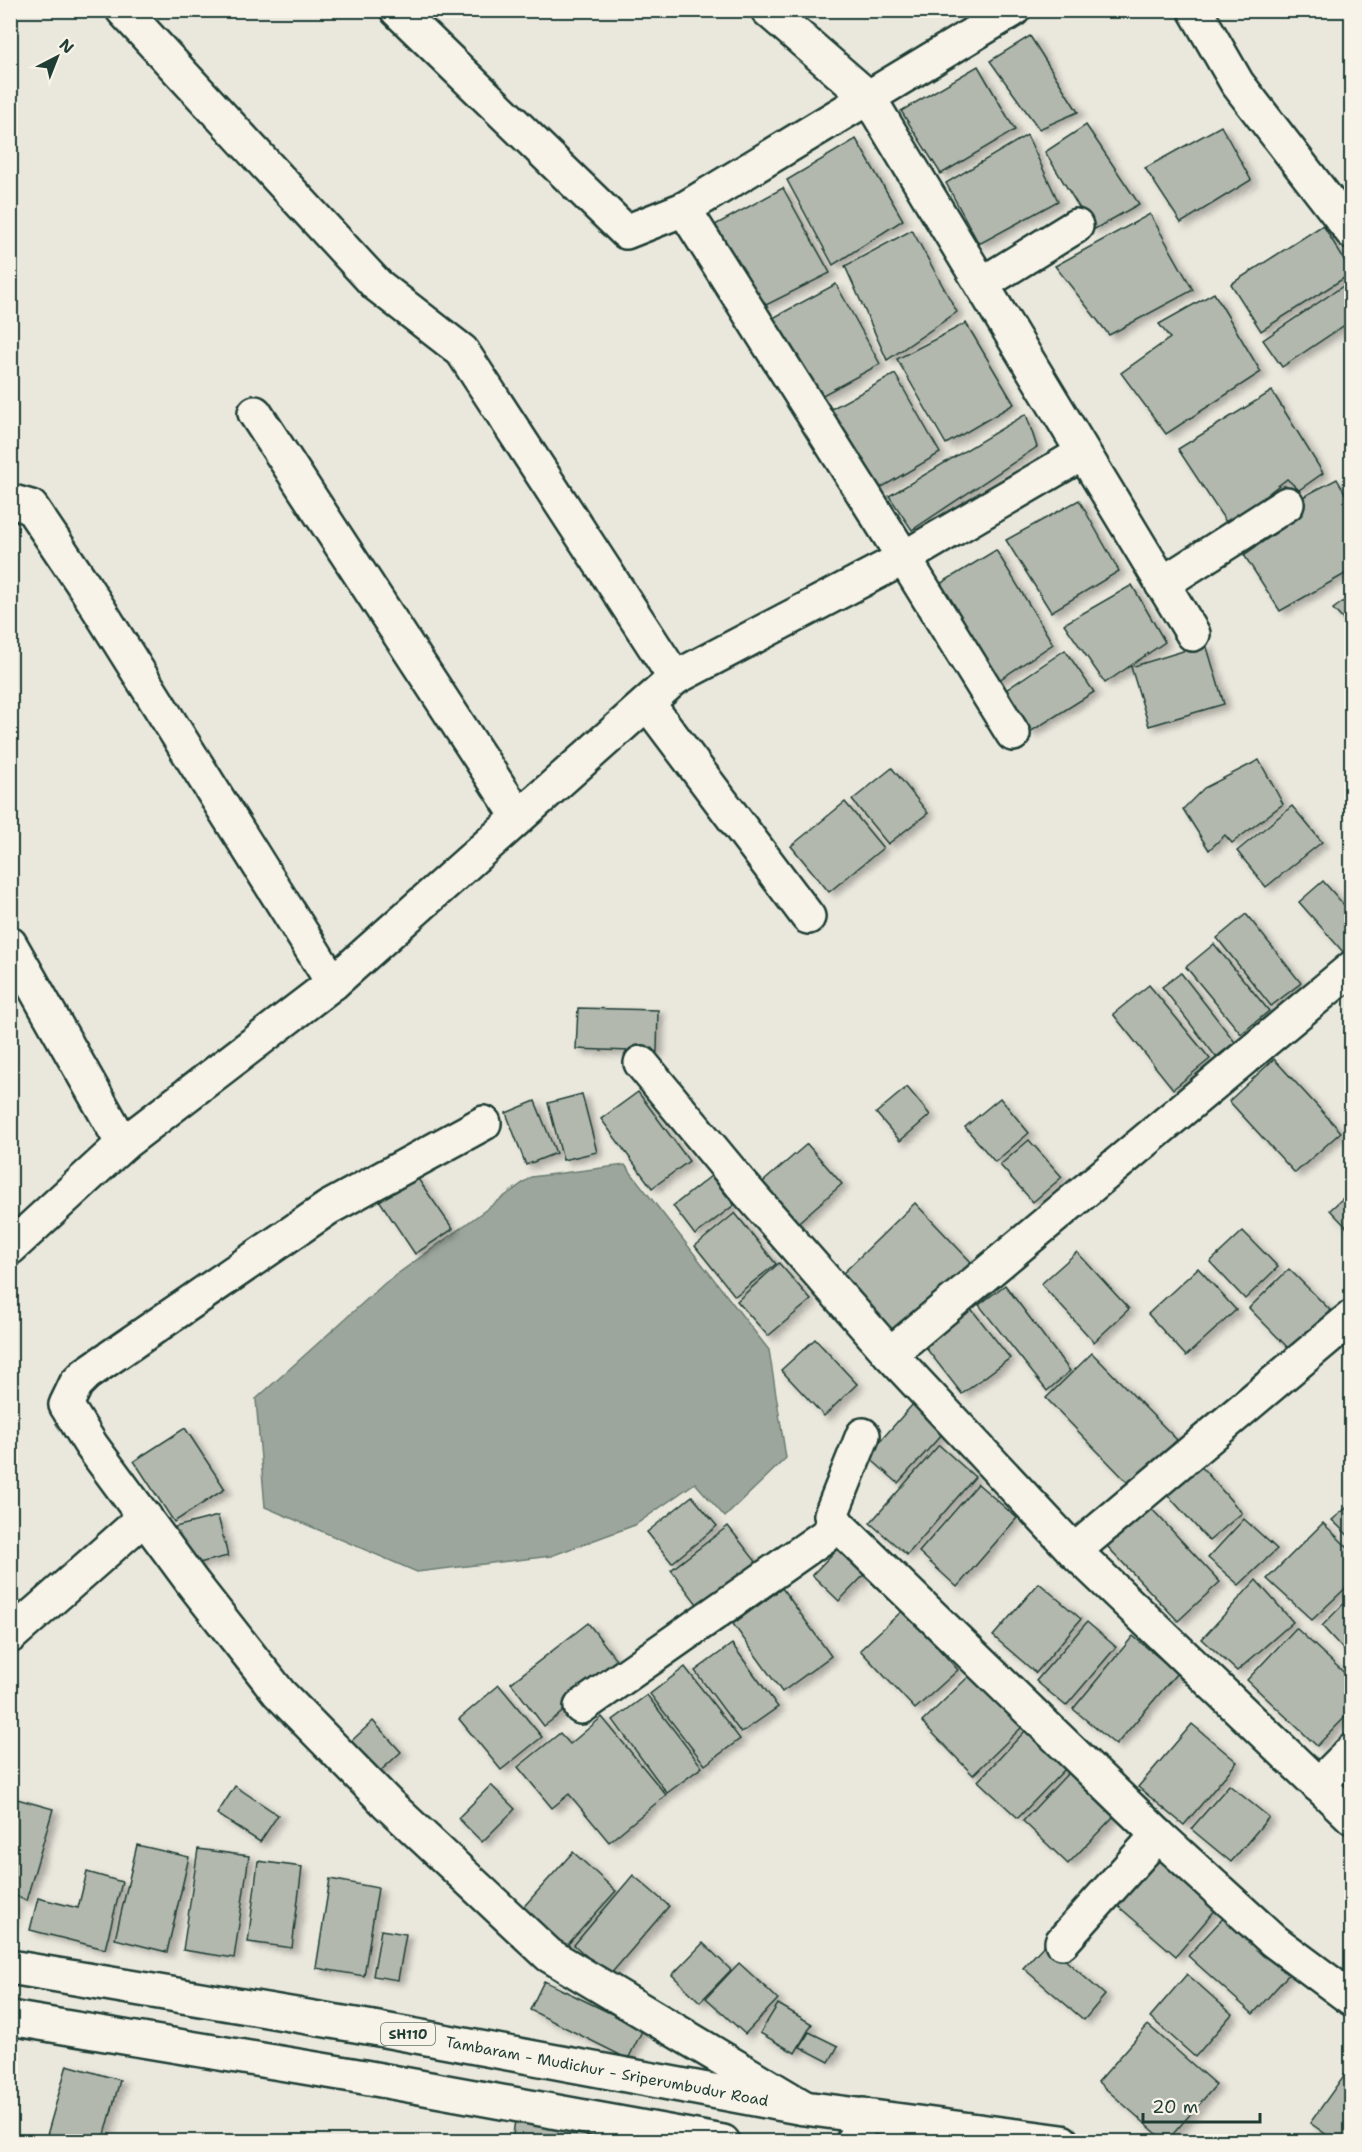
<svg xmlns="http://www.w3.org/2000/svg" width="1362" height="2152" viewBox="0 0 1362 2152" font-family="'Shantell Sans',sans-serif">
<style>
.water{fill:#9ca69c;stroke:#6a7c72;stroke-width:1.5}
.building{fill:#b2b8ae;stroke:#1f3d34;stroke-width:1.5;filter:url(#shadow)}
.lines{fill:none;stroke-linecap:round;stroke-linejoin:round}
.minor-casing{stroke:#1f3d34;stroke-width:38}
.major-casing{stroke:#1f3d34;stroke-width:38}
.minor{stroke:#f7f3e8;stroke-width:33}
.major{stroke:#f7f3e8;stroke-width:33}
.labels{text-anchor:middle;stroke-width:5;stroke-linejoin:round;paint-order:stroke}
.shield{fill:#f7f3e8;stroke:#60746a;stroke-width:1.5}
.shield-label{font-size:14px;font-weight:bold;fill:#1f3d34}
.street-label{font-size:15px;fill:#1f3d34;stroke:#f7f3e8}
</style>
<defs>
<filter id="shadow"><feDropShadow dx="6" dy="4" stdDeviation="3" flood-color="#0004"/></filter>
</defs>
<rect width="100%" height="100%" fill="#eae8dd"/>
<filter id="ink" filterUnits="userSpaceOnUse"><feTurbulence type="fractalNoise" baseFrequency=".0167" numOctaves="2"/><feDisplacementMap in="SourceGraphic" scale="12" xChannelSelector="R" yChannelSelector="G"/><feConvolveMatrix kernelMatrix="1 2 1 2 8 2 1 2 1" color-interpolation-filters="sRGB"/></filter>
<g filter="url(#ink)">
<polygon class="water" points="625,1165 769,1350 786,1458 725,1517 695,1483 635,1525 551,1556 417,1572 265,1507 256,1399 385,1283 531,1177"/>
<g class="building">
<polygon points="1030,36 1078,112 1039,129 990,61"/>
<polygon points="978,66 1015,130 941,174 901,111"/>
<polygon points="1086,125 1139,204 1093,230 1045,152"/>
<polygon points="1221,126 1251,180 1181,223 1145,168"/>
<polygon points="1027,135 1058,201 979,244 946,183"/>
<polygon points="856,139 903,220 833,265 787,180"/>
<polygon points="783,188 830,273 764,306 715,225"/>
<polygon points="1150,214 1193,290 1109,335 1055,266"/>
<polygon points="1323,225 1352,273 1261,331 1231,284"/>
<polygon points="912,230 957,312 887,360 845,266"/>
<polygon points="1352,280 1352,320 1282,367 1263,340"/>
<polygon points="836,284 880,364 821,396 771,319"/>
<polygon points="1214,293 1261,372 1166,434 1121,373 1170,338 1159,324"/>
<polygon points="966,323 1014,404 946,444 897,359"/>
<polygon points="895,374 940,453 877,490 831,409"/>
<polygon points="1272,391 1323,473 1299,490 1287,479 1228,525 1178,449"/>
<polygon points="1026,414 1037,447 912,530 889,496"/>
<polygon points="1337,479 1352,506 1352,570 1280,611 1244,555 1303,514 1295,501"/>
<polygon points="1079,500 1119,571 1051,612 1006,540"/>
<polygon points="996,550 1053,644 996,682 938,585"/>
<polygon points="1132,585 1165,642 1105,683 1064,624"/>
<polygon points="1352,595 1352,629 1333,609"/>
<polygon points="1206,644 1224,704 1149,726 1131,667"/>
<polygon points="1065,650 1094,692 1030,732 1003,692"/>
<polygon points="1259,760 1283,804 1232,843 1225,835 1209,850 1183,809 1204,788"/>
<polygon points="892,768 928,813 888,844 852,800"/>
<polygon points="845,802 883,848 829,892 791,846"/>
<polygon points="1292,806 1322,842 1266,887 1237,851"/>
<polygon points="1323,881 1352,914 1352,946 1344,953 1299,902"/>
<polygon points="1246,914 1301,983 1271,1006 1217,938"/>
<polygon points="1214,944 1269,1011 1241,1034 1186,967"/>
<polygon points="1181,973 1235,1042 1216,1057 1162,987"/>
<polygon points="1149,985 1210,1059 1173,1089 1113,1014"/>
<polygon points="578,1008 658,1010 657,1052 576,1049"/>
<polygon points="1274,1059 1341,1132 1295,1173 1229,1101"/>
<polygon points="907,1087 930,1115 900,1141 876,1113"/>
<polygon points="638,1092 689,1161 652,1188 601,1119"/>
<polygon points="582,1094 597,1152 563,1160 548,1103"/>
<polygon points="1000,1098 1029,1133 995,1162 965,1127"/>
<polygon points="535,1101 556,1153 526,1165 506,1113"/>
<polygon points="1029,1140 1062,1177 1033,1202 1000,1165"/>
<polygon points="807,1144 842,1184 793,1227 757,1187"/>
<polygon points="416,1176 453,1229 415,1254 379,1200"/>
<polygon points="711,1176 734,1205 695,1235 673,1206"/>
<polygon points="1352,1190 1352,1233 1330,1210"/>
<polygon points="915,1203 972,1263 896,1337 838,1278"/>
<polygon points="735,1213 776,1264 735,1296 695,1246"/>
<polygon points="1243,1231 1278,1267 1245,1299 1210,1262"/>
<polygon points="1077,1252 1129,1309 1094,1342 1041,1284"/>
<polygon points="779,1263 811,1300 768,1336 737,1301"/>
<polygon points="1198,1268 1236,1310 1186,1356 1148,1314"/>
<polygon points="1289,1269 1336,1316 1296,1356 1249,1308"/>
<polygon points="1005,1285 1070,1371 1047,1391 979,1305"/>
<polygon points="969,1306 1010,1358 962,1394 922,1343"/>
<polygon points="815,1339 857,1384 824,1416 781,1370"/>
<polygon points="1092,1353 1177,1440 1131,1486 1046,1398"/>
<polygon points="913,1404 944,1432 898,1483 867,1456"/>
<polygon points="185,1428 225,1489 174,1522 134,1461"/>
<polygon points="939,1445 975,1477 907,1555 870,1523"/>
<polygon points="1198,1463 1242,1513 1209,1541 1165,1492"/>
<polygon points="978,1484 1017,1518 957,1587 919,1552"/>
<polygon points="692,1496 717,1526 672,1563 647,1532"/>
<polygon points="1352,1503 1352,1539 1332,1520"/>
<polygon points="1150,1507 1220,1582 1178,1621 1107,1546"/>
<polygon points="218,1516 228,1556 186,1566 175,1527"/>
<polygon points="1244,1519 1277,1549 1239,1585 1208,1558"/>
<polygon points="1323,1523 1352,1552 1352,1582 1312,1620 1267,1579"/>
<polygon points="728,1526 761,1568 703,1612 671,1570"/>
<polygon points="838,1548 865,1574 839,1601 812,1575"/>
<polygon points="1256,1580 1293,1622 1237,1671 1202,1639"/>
<polygon points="1039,1583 1081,1619 1036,1673 993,1636"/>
<polygon points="782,1588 831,1656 782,1692 733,1624"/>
<polygon points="1352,1595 1352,1659 1322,1626"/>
<polygon points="903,1610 958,1670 915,1709 860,1650"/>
<polygon points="1087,1622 1116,1647 1066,1706 1036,1681"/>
<polygon points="588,1623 622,1667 544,1726 511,1683"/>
<polygon points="1296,1628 1352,1680 1352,1710 1317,1746 1247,1680"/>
<polygon points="1133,1636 1177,1673 1116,1745 1073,1709"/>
<polygon points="732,1644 778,1707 741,1733 695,1671"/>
<polygon points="685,1667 740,1739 705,1765 650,1694"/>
<polygon points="970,1675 1022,1727 973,1775 922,1722"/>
<polygon points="499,1685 542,1737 501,1770 459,1719"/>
<polygon points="647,1695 702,1767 667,1793 613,1720"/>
<polygon points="602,1717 666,1795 609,1842 569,1794 552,1808 518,1767 560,1733 570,1744"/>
<polygon points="373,1721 401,1752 375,1776 346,1746"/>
<polygon points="1192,1724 1237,1762 1184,1825 1138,1787"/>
<polygon points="1026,1730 1066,1768 1018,1818 978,1781"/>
<polygon points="1070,1771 1115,1815 1068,1864 1023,1821"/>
<polygon points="491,1785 515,1809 482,1842 458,1818"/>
<polygon points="1229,1785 1269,1817 1231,1862 1191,1829"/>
<polygon points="235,1786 278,1815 260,1842 217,1814"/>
<polygon points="10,1797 53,1809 26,1901 10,1893"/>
<polygon points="137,1845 189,1857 167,1952 115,1939"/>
<polygon points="198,1849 249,1856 234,1958 183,1950"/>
<polygon points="573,1852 616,1891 561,1952 518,1913"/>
<polygon points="1159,1858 1217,1908 1176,1956 1118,1906"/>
<polygon points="258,1861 302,1867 292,1948 248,1942"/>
<polygon points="87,1872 122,1882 105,1949 30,1930 38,1898 78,1908"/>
<polygon points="633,1875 669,1906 609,1976 574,1945"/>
<polygon points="330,1879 378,1888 364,1976 316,1968"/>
<polygon points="10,1900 16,1902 10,1924"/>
<polygon points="1226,1915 1290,1973 1253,2014 1188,1956"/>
<polygon points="381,1930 406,1934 398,1980 373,1976"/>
<polygon points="703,1943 731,1970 700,2002 672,1975"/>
<polygon points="1046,1943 1105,1995 1084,2020 1023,1968"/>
<polygon points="739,1963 778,1999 745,2034 706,1998"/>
<polygon points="1187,1974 1232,2014 1195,2057 1150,2017"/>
<polygon points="544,1981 643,2029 628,2059 530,2010"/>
<polygon points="778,2004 812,2024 795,2053 760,2033"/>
<polygon points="1148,2025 1216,2085 1166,2142 1098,2082"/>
<polygon points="809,2032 838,2046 829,2062 800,2047"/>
<polygon points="1352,2064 1352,2142 1337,2142 1310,2123"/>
<polygon points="67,2065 120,2080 103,2142 45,2142"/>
<polygon points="516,2113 623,2136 622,2142 512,2142"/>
</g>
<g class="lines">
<g class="minor-casing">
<g id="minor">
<polyline points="123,10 377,285 462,351 675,678"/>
<polyline points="397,10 626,232 684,209 1013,10"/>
<polyline points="768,10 869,98 1193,634"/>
<polyline points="1195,10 1237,83 1352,232"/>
<polyline points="982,284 1076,226"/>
<polyline points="255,413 518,816"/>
<polyline points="10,501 31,507 85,587 333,983"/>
<polyline points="1162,584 1287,504"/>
<polyline points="648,704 808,917"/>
<polyline points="1013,734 904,558 1083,453"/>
<polyline points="10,944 123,1144"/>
<polyline points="1352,968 890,1354 1074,1551 1352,1817"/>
<polyline points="641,1063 741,1184 890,1354"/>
<polyline points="484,1123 328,1208 86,1374 76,1384 66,1405 91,1445 192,1582 279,1693 388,1804 549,1955 803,2107"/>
<polyline points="10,1248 123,1144 333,983 675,678 904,558 684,209"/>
<polyline points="863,1435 831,1515 839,1526 1158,1835 1274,1941 1352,1999"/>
<polyline points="1074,1551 1352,1317"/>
<polyline points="10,1636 145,1517"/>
<polyline points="581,1707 839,1526"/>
<polyline points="1318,1785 1352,1751"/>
<polyline points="1062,1942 1158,1835"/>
<polyline points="853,2142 863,2115"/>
</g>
</g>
<g class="major-casing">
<g id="major">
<path id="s1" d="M10 1967 373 2028 804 2108 1062 2142"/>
<polyline points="10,2018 364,2077 723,2142"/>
</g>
</g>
<use href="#minor" class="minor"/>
<use href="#major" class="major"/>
</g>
</g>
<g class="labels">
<rect class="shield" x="381" y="2023" width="54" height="22" rx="4.5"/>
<g class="shield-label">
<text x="408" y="2039">SH110</text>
</g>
<g class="street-label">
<text dy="5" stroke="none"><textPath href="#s1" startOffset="606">Tambaram - Mudichur - Sriperumbudur Road</textPath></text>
</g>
</g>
<rect width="1362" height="2152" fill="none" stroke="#f7f3e8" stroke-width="36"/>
<rect x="18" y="18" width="1326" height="2116" fill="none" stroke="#1f3d34" stroke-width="2" filter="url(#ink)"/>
<g transform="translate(57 57) rotate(42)" stroke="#f7f3e8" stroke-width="4.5" paint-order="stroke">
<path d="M0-4.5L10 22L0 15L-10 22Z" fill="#1f3d34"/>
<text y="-9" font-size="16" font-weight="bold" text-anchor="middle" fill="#1f3d34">N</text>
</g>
<path d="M1143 2113v9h117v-9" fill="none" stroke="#1f3d34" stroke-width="3"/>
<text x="1152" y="2113" font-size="18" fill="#1f3d34" stroke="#f7f3e8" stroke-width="4.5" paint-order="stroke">20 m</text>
</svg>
